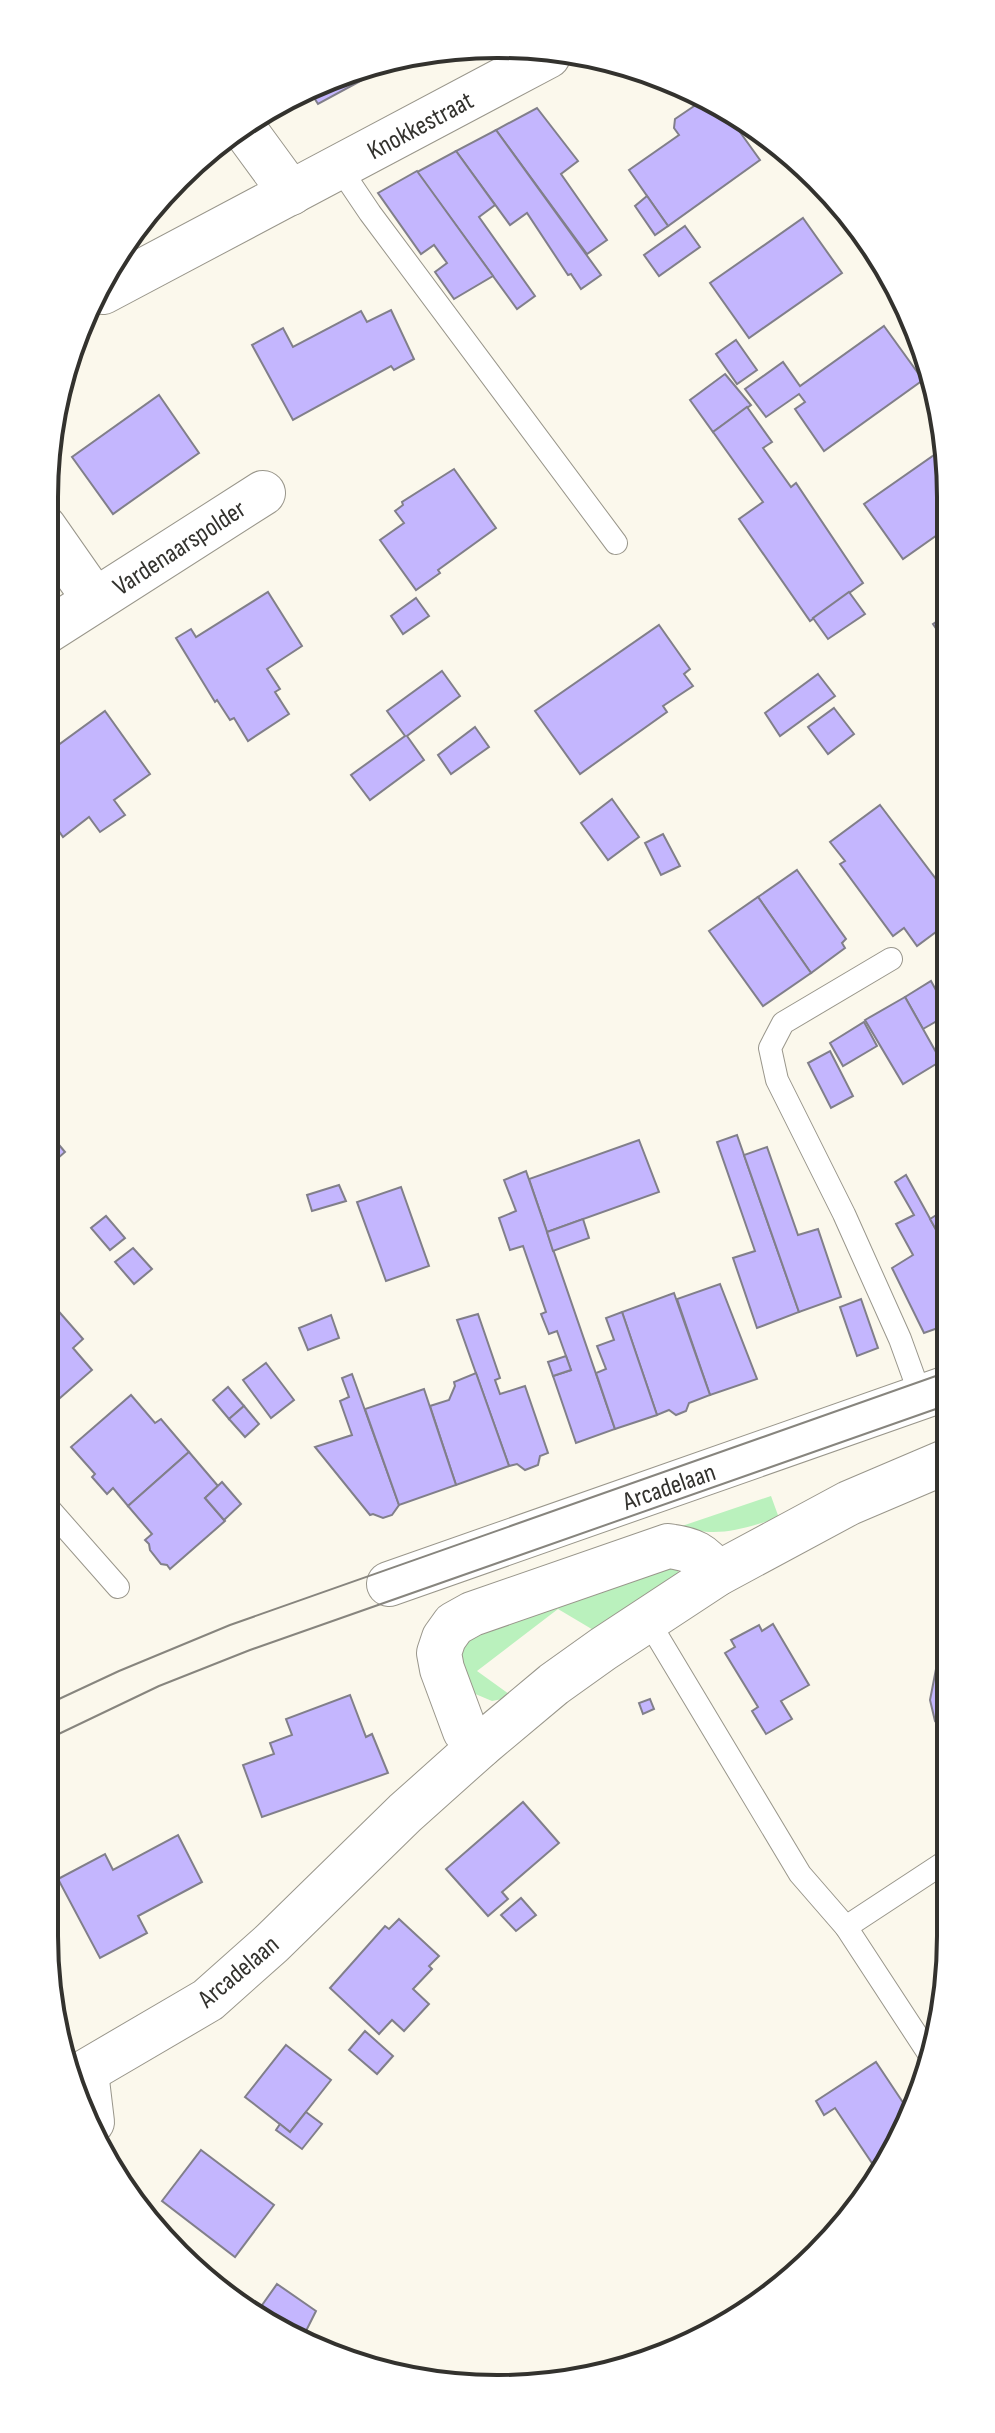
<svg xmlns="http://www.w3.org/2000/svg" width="995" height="2433" viewBox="0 0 995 2433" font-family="'Sofia Sans Condensed',sans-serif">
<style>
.green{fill:#baf1bd}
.building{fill:#c4b6fe;stroke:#817f8a;stroke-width:2}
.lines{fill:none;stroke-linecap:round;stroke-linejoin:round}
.service-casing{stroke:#99968b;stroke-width:24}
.minor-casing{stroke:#99968b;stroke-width:46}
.tertiary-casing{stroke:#99968b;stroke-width:46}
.service{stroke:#fff;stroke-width:22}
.minor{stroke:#fff;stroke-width:44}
.tertiary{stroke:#fff;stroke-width:44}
.tram{stroke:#87857e;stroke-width:2}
.labels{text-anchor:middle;stroke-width:6;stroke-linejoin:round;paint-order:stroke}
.street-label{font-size:26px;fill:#33322e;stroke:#fff}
.rim{fill:none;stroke:#33322e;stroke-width:4}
</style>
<rect width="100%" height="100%" fill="#fbf8ec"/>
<g class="green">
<path d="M771 1496 779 1518C740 1529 720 1538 679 1527Z"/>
<polygon points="675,1563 680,1576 595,1631 558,1609 477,1671 513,1697 492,1701 473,1693 457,1654 467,1634"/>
</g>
<g class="building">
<polygon points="364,73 366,78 318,104 308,88"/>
<polygon points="703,100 713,102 717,108 722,107 760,160 668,226 629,170 679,135 674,128 675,119"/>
<polygon points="537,108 578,161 561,174 607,240 587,254 496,130"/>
<polygon points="496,130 601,275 581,289 571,274 568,275 527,213 510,225 456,151"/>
<polygon points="456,151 495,205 479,217 535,296 517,309 417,172"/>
<polygon points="417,171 493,276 454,299 435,272 447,263 434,245 421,254 378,193"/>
<polygon points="647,196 668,226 655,235 635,206"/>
<polygon points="803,218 842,273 749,338 710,283"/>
<polygon points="685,226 700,247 659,276 644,255"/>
<polygon points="391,310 414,359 394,370 391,366 293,420 252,345 283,328 293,347 361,311 367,322"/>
<polygon points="884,326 923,380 824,451 795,409 805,402 799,394 766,417 745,389 783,362 800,386"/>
<polygon points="736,340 757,370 737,384 716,354"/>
<polygon points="725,374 751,405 713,432 690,400"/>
<polygon points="159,395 199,453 113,514 72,457"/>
<polygon points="747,407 772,442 763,448 791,487 796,483 863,583 810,621 739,519 763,502 713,432"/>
<polygon points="947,446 947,528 903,559 864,504"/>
<polygon points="454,469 496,528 438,570 440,573 416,590 380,540 404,523 395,511 403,505 402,502"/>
<polygon points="268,592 302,646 267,669 280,689 275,692 289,714 248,741 234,718 230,720 217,700 215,702 176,638 191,629 196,637"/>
<polygon points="849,592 865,614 828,639 813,618"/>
<polygon points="416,598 429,616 403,634 391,616"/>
<polygon points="948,614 948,638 944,640 933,624"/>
<polygon points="659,625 690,669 684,674 693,686 663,706 667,712 580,774 535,711"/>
<polygon points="442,671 460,696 407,736 424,760 370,800 351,775 405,736 387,711"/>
<polygon points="818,674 835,696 780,736 765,713"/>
<polygon points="834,708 854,734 828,754 808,727"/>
<polygon points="105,711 150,774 114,800 125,815 100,832 89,817 63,837 44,810 44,742 50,751"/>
<polygon points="475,727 489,747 451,774 438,755"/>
<polygon points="612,799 639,837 608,860 581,823"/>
<polygon points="880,805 948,895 945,898 948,903 948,923 917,946 904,928 893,936 840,864 845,861 830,842"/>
<polygon points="663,834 680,866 661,875 645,843"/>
<polygon points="797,870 846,939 842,943 845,948 811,973 758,897"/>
<polygon points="758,897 811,973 763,1006 709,931"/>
<polygon points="948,963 948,982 939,968"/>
<polygon points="931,981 949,1014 923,1029 905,997"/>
<polygon points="905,997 941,1061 903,1084 865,1020"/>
<polygon points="864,1022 877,1046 843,1066 830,1043"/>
<polygon points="830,1051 853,1096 831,1108 808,1063"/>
<polygon points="44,1127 65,1152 50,1165 44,1158"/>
<polygon points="737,1135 799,1312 757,1328 733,1258 755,1251 717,1142"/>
<polygon points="639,1140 659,1192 547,1232 529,1179"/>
<polygon points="767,1147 798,1235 818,1229 841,1297 799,1312 744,1155"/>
<polygon points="526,1171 615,1429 576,1443 553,1376 571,1370 557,1331 549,1334 541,1314 546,1312 523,1246 510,1250 499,1218 516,1211 504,1180"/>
<polygon points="906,1175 949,1253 949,1324 924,1333 892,1268 913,1255 896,1224 914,1215 895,1182"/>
<polygon points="339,1185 346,1201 312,1211 307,1195"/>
<polygon points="401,1187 429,1266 386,1281 357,1202"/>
<polygon points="949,1207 949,1253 930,1219"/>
<polygon points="106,1216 125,1238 110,1250 91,1228"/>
<polygon points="583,1219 589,1238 553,1251 547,1232"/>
<polygon points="133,1248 152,1269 134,1284 115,1262"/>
<polygon points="720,1284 757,1379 710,1395 677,1299"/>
<polygon points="674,1293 710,1395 689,1403 686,1411 676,1415 669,1410 657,1415 622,1312"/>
<polygon points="44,1294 54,1306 44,1315"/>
<polygon points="861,1299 878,1348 857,1356 840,1307"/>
<polygon points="54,1306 83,1339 73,1348 92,1370 44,1412 44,1315"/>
<polygon points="622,1312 657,1415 615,1429 596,1373 606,1369 597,1346 614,1340 606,1318"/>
<polygon points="478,1314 500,1378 495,1380 500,1394 525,1386 548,1453 540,1456 538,1465 525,1470 517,1464 509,1466 457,1320"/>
<polygon points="331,1315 339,1338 308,1350 299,1328"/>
<polygon points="566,1356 571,1370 553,1376 548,1362"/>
<polygon points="266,1363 294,1400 271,1418 243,1380"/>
<polygon points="476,1373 509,1466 456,1485 430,1406 449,1400 455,1386 454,1382"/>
<polygon points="352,1374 399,1505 392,1515 383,1518 373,1514 370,1515 315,1447 352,1435 340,1401 349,1397 342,1378"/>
<polygon points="228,1387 244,1406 229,1419 213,1400"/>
<polygon points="424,1389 456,1485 399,1505 365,1409"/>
<polygon points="131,1395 155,1423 161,1419 189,1452 128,1506 113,1488 107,1494 92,1477 95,1474 71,1447"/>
<polygon points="244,1406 259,1424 245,1437 229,1419"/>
<polygon points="189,1452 218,1486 205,1498 225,1521 170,1569 167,1565 161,1564 150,1550 149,1544 145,1540 152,1534 128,1506"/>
<polygon points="222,1482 241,1504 224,1520 205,1498"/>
<polygon points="773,1624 809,1685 781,1701 792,1719 766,1734 752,1711 758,1707 725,1653 735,1647 731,1640 759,1625 762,1631"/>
<polygon points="950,1652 950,1741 935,1721 930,1700 936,1669"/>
<polygon points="350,1695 366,1737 372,1734 388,1773 262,1817 243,1765 274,1754 270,1743 292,1735 286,1719"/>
<polygon points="650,1699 654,1709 643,1714 639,1703"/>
<polygon points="523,1802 559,1843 502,1892 508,1899 488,1916 446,1869"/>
<polygon points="178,1835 202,1882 138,1916 147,1933 100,1958 58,1879 105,1854 113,1870"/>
<polygon points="521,1898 536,1915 516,1931 501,1915"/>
<polygon points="399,1919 439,1956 429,1966 432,1969 413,1989 429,2004 404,2031 392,2020 379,2034 330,1988 385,1926 389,1929"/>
<polygon points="365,2031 393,2056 377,2074 349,2050"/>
<polygon points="286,2045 331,2080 290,2132 245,2097"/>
<polygon points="876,2062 910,2113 878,2172 835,2108 824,2115 816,2101"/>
<polygon points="306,2112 322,2124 302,2149 276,2130 280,2124 290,2132"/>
<polygon points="201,2150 274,2205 235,2257 162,2201"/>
<polygon points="277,2284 316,2311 302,2339 283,2332 287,2327 260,2308"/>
</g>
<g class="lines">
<g class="service-casing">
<g id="service">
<polyline points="339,167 370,213 616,543"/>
<polyline points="891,959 783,1023 770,1048 777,1080 844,1214 900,1339 921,1397"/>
<polyline points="44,1503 118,1587"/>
<polyline points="647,1619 800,1874 846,1927 931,2057"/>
<polyline points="846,1927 951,1858"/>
</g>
</g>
<g class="minor-casing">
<g id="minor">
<polyline points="245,130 291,193"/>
<polyline points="44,527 95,600"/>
<polyline points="44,633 263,493"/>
<polyline points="389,1584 950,1387"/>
<path d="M480 1746 465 1731 442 1669 439 1653 444 1638 454 1624 472 1614 668 1546C692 1549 703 1554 717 1574"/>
<polyline points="86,2072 92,2122"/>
<polyline points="68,2082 208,2000 272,1943 405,1813 480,1746 554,1684 603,1649 717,1574 849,1503 950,1460"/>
</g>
</g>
<g class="tertiary-casing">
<polyline id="tertiary" points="103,292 548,56"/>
</g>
<use href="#service" class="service"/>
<use href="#minor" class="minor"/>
<use href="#tertiary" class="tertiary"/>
<g class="tram">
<polyline points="44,1706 119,1671 230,1625 950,1371"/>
<polyline points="44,1741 159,1686 250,1650 950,1404"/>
</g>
</g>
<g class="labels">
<g class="street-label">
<text transform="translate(420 125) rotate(-28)" y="9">Knokkestraat</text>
<text transform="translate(179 547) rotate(-33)" y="9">Vardenaarspolder</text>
<text transform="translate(669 1486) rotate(-19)" y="9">Arcadelaan</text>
<text transform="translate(238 1971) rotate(-40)" y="9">Arcadelaan</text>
</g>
</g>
<path d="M0 0H995V2433H0ZM497 58H498A439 439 0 0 1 937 497V1936A439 439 0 0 1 498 2375H497A439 439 0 0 1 58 1936V497A439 439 0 0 1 497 58Z" fill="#fff" fill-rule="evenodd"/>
<path class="rim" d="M497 58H498A439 439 0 0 1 937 497V1936A439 439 0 0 1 498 2375H497A439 439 0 0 1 58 1936V497A439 439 0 0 1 497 58Z"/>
</svg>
